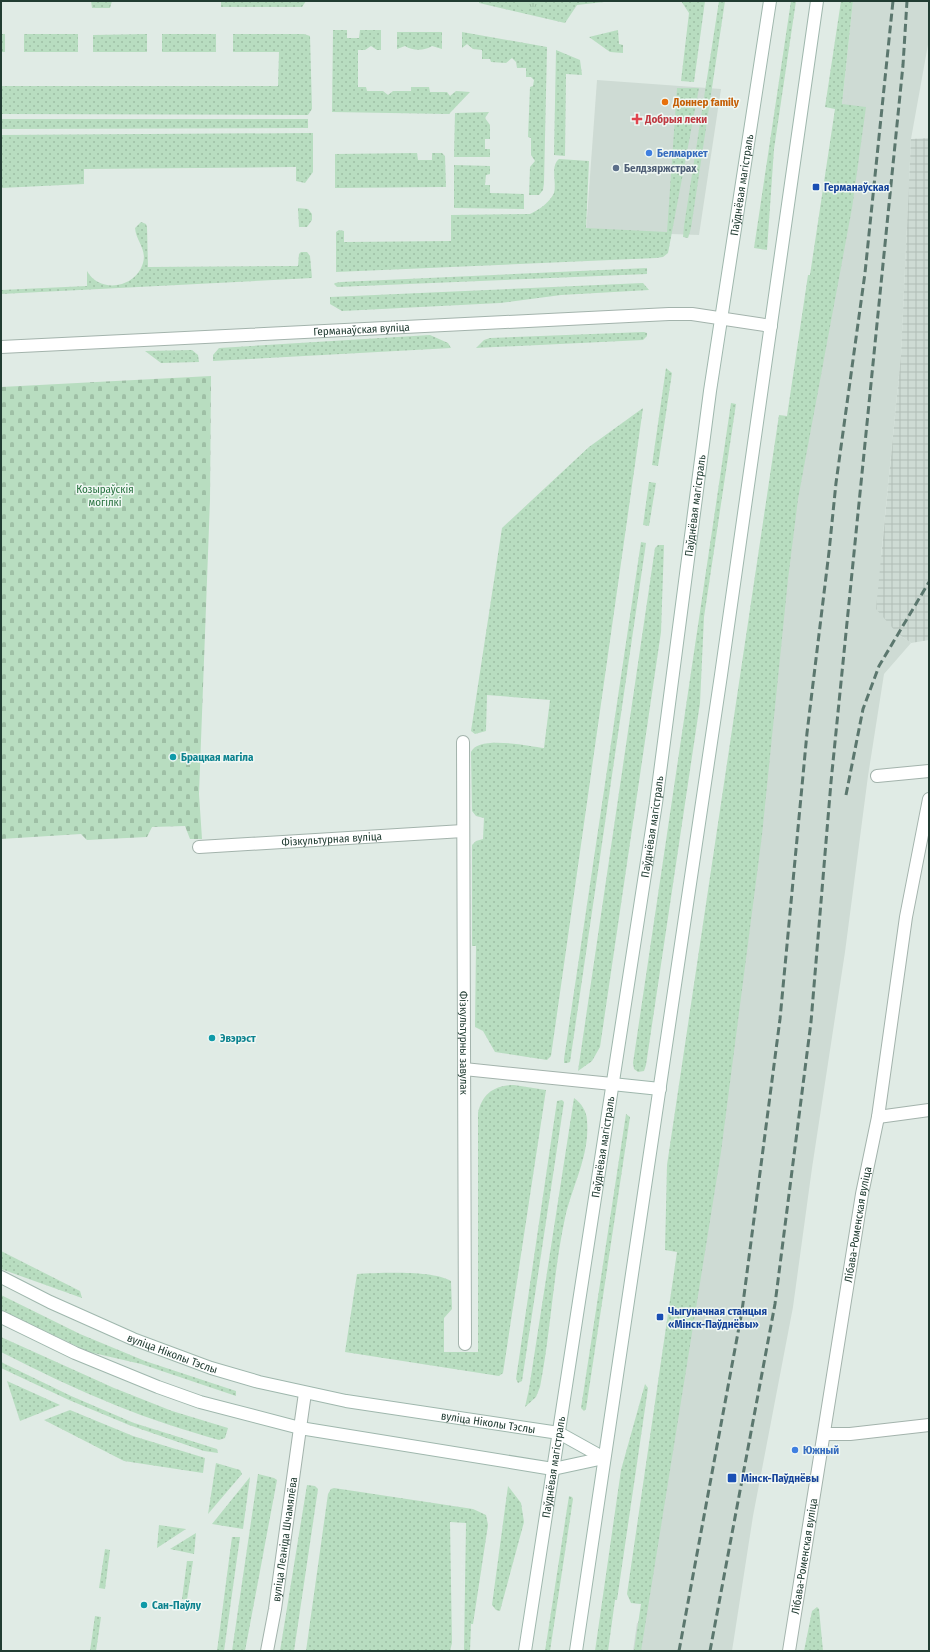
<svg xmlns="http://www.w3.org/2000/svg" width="930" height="1652" viewBox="0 0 930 1652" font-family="'Fira Sans Condensed',sans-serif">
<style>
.built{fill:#cedbd4}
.industrial{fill:url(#industrial-grid)}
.grass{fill:url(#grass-dots)}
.cemetery{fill:url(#cemetery-stones)}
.park{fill:url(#park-tufts)}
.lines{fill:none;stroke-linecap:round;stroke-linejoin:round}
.minor-casing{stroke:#a3b3ac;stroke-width:14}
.tertiary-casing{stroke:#a3b3ac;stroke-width:14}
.secondary-casing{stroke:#9fb7ad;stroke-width:14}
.minor{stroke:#fff;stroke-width:12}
.tertiary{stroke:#fff;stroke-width:12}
.secondary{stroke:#fff;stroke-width:12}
.rail{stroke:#5b776e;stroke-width:3;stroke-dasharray:8 4;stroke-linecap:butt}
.food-dot{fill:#e8710a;stroke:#f0f8f4;stroke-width:1.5}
.health-dot{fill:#e0444e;stroke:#f0f8f4;stroke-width:1.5}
.shop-dot{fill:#3f7fe0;stroke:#f0f8f4;stroke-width:1.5}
.service-dot{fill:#5c6f8a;stroke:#f0f8f4;stroke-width:1.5}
.transit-dot{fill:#1a4fb4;stroke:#f0f8f4;stroke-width:1.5}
.culture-dot{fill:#0f9aa8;stroke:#f0f8f4;stroke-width:1.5}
.labels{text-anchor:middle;stroke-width:3;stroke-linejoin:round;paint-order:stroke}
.food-label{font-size:11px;font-weight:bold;fill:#c56008;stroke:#f0f8f4;text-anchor:start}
.health-label{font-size:11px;font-weight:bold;fill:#be3a42;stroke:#f0f8f4;text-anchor:start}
.shop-label{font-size:11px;font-weight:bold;fill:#366cbe;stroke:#f0f8f4;text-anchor:start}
.service-label{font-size:11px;font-weight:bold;fill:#4e5e75;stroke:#f0f8f4;text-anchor:start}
.street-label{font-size:11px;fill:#213c32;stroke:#f0f8f4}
.transit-label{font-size:11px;font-weight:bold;fill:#164399;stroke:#f0f8f4;text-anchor:start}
.park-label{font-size:11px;fill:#2a7341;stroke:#f0f8f4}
.culture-label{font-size:11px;font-weight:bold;fill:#0d838f;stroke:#f0f8f4;text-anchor:start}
</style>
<defs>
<pattern id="industrial-grid" width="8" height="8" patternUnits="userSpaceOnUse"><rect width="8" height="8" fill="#cedbd4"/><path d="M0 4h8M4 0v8" fill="none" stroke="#b1bdb6"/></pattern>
<pattern id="grass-dots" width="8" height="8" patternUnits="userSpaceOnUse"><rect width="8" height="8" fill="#b8ddc0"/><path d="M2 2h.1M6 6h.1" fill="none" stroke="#9ebfa5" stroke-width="1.8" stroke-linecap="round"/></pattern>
<pattern id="cemetery-stones" width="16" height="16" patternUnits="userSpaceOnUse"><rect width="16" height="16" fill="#b8ddc0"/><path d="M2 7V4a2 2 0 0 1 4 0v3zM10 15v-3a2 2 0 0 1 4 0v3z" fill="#9ebfa5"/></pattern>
<pattern id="park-tufts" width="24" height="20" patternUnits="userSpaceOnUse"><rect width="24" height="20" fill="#b8ddc0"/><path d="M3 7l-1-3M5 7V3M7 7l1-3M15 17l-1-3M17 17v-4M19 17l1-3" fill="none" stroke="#9ebfa5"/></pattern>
</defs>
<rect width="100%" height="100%" fill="#e0ebe5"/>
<g class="built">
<polygon points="853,1 929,1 929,39 911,139 901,355 881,556 897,633 911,643 884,674 868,776 845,952 812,1168 793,1307 753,1516 732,1651 633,1651 637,1623 639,1623 642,1604 634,1603 842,104"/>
<polygon points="597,80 721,89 699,235 586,231"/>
</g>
<polygon class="industrial" points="929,138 929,640 911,643 897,633 876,609 901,355 911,139"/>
<g class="grass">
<polygon points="91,1 112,1 110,8 92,8"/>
<polygon points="221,1 306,1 302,7 221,7"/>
<polygon points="479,1 613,1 577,5 565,23 479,3"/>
<polygon points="681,1 705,1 694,82 681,81 689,13"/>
<polygon points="719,1 725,1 691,228 688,238 683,237 684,226"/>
<polygon points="791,1 796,1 774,149 767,250 754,248"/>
<polygon points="841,1 853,1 842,104 866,107 852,208 798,499 788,579 762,835 721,1152 641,1651 634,1651 641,1604 631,1603 627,1594 677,1252 665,1250 667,1165 779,415 787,416 808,275 810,275 835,109 825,107"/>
<polygon points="333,30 347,30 347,38 359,38 360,30 381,30 381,50 377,50 371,46 365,50 358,50 358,87 366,87 367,91 383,91 388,95 393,91 411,91 411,87 429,87 430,92 447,92 450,96 456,91 470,92 449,114 332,112"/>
<polygon points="618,30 619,44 623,45 623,53 610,52 589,37"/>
<path d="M397 32H442V49L432 46C424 51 413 51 405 46L397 49Z"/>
<polygon points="462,32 547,47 544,183 543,190 539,195 529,195 530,167 535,161 531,155 531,138 528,137 530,87 533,86 534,80 531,77 526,77 526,68 517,68 516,62 512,58 506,63 491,62 490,59 482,59 482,50 473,49 467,44 462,48"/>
<rect x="1" y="34" width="4" height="18"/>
<rect x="24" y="34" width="54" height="18"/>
<polygon points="147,34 147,52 93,52 93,35"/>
<rect x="162" y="34" width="54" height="18"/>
<polygon points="233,34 304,34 310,36 312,109 308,115 1,114 1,86 278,86 279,52 233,52"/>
<polygon points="556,50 580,60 582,75 566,74 565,156 554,155"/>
<path d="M677 88H699L668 253 663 257 656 258 336 272V232L339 230 344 231V242L451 241V215L530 214C539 210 550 202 554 193 557 183 550 166 559 159L589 161 586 228 667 232Z"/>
<polygon points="489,112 485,118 490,125 490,139 485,139 485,149 490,149 490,157 454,157 455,113"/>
<polygon points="1,119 308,119 308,128 1,129"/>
<polygon points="313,133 313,172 305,183 296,181 296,167 84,169 84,184 1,188 1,135"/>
<polygon points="417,153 418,160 432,160 432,153 442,153 445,156 446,187 335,188 335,154"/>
<polygon points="454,165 490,166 490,174 486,175 485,185 490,185 490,193 524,194 524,209 454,208"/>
<polygon points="298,208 308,209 312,214 312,220 307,227 299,227"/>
<path d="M141 222 146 224 147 227 148 267 298 266 299 254 301 252H307L310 256 312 278 1 294V290L87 286V271C100 294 136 288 143 263 147 249 136 241 135 228Z"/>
<polygon points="647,268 647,274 337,287 334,284 335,283 341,282"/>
<polygon points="643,283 649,290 561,295 500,303 342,311 330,304 330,297"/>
<polygon points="644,332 647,333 647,336 643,340 476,348 484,340 490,338"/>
<polygon points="430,335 448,343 451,348 213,361 213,355 219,348"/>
<polygon points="192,350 198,355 199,362 161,363 145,351"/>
<polygon points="666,368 672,373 658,466 652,465"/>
<polygon points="731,403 736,404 704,617 700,703 646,1065 644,1071 638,1072 634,1069 633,1063"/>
<path d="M643 408 551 1056 547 1060 495 1052 483 1031 475 1027 476 946H472V845L476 841 483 839 484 818 476 816 472 811 471 752C478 735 528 746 544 748L550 700 487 695 486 731 475 734 471 731 502 528 589 447Z"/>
<polygon points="649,482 656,483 649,526 643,525"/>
<polygon points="641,542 646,543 570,1062 567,1063 564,1063 564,1059"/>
<polygon points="658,545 664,545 661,632 600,1047 592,1061 578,1071 655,548"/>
<path d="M514 1085 546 1090 503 1373 499 1376 345 1352 357 1274C380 1273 431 1270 451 1281L452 1309 444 1318V1352H478V1113C482 1094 494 1085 514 1085Z"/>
<path d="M574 1098C581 1103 587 1111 587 1121 590 1155 572 1186 565 1218 553 1274 551 1331 540 1387L536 1397 525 1407 529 1389Z"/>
<polygon points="562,1100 564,1102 522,1381 518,1383 516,1379 557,1101"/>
<polygon points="626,1114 630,1117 586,1409 584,1411 581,1408"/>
<polygon points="1,1251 80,1291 82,1298 1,1269"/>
<polygon points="1,1295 80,1334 145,1361 236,1391 236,1396 141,1364 89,1352 1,1310"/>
<path d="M1 1337 114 1388 172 1411 228 1428 225 1438 219 1440C184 1430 149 1419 115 1405 76 1389 38 1371 1 1352Z"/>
<polygon points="1,1362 71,1396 134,1423 217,1449 218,1453 204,1451 129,1425 69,1400 1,1368"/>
<polygon points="7,1381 60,1405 20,1421"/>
<polygon points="645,1384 648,1388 617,1600 615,1600 608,1651 595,1651 621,1470"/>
<polygon points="70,1410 133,1436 205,1458 203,1473 124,1461 44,1420"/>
<polygon points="216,1463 240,1470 242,1474 208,1514"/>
<polygon points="258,1474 274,1478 277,1480 245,1651 232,1651"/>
<polygon points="250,1477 243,1529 212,1524"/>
<polygon points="307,1485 315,1486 318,1489 294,1651 280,1651"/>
<polygon points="508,1486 521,1503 524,1522 500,1611 496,1610 492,1605"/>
<polygon points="334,1488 473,1509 486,1515 488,1525 473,1624 471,1624 470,1651 464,1651 466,1523 450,1522 452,1643 450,1651 306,1651 328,1494 331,1489"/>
<polygon points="569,1496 572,1497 573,1499 550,1651 545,1651"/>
<polygon points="159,1525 186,1529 157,1548"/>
<polygon points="196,1533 194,1554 170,1549"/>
<polygon points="232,1537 240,1537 224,1651 217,1651"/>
<polygon points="105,1549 110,1550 105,1589 99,1588"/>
<polygon points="187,1561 193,1561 187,1600 182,1599"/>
<polygon points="817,1607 819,1609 823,1651 804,1651 812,1611"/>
<polygon points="95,1616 101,1617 96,1651 90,1651"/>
</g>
<polygon class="cemetery" points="211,376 210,500 199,794 202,839 190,839 185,826 152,827 147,837 87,840 81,834 1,839 1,387"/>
<polygon class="park" points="517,1 540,1 541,3 539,7 522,10 519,8"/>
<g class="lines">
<g class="minor-casing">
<g id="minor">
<path id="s1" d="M463 742 465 1344"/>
<polyline points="877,776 929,771"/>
<path id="s2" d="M199 847 463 831"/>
<polyline points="464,1069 612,1084"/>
<polyline points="878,1117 929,1110"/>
<polyline points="824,1434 850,1434 929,1425"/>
<path id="s3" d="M267 1651 275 1609 300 1428"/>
<path id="s4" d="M789 1651 862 1194 878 1117 906 917 929 799"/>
</g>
</g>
<g class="tertiary-casing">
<g id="tertiary">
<path id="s5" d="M1 347 669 314H692L771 326"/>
<polyline points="300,1428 305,1393"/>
</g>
</g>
<g class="secondary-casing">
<g id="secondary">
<polyline points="612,1084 660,1089"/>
<path id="s6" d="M1 1277 50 1302 133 1339 211 1368 259 1382 346 1401 559 1433 604 1458"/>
<polyline points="1,1317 75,1353 158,1387 200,1402 300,1428 553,1469 604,1458"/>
<path id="s7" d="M525 1651 656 803 710 391 770 1"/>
<polyline points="576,1651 721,675 817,1"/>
</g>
</g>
<use href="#minor" class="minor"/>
<use href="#tertiary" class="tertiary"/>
<use href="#secondary" class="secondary"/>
<g class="rail">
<polyline points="846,795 863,709 879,666 929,582"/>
<polyline points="679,1651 742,1311 780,1019 807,733 829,552 836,483 865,273 893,1"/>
<polyline points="710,1651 775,1304 811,1022 831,782 903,65 907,1"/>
</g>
</g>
<circle class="food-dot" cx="665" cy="102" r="4"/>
<path class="health-dot" d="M635 113h4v4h4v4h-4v4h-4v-4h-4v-4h4z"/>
<g class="shop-dot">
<circle cx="649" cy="153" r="4"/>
<circle cx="795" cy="1450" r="4"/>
</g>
<circle class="service-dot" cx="616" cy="168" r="4"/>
<g class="transit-dot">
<rect x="812" y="183" width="8" height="8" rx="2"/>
<rect x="656" y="1313" width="8" height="8" rx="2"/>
<rect x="727" y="1473" width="10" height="10" rx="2"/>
</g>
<g class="culture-dot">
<circle cx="173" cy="757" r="4"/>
<circle cx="212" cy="1038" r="4"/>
<circle cx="144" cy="1605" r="4"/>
</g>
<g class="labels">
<g class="food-label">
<text x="673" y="106">Доннер family</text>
</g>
<g class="health-label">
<text x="645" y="123">Добрыя леки</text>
</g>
<g class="shop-label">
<text x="657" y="157">Белмаркет</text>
<text x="803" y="1454">Южный</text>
</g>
<g class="service-label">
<text x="624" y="172">Белдзяржстрах</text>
</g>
<g class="street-label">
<text dy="4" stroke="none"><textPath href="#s7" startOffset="1482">Паўднёвая магістраль</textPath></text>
<text dy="4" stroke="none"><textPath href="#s5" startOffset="361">Германаўская вуліца</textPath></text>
<text dy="4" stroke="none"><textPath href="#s7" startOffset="1158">Паўднёвая магістраль</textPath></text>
<text dy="4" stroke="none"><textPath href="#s7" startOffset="834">Паўднёвая магістраль</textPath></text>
<text dy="4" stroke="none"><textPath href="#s2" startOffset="133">Фізкультурная вуліца</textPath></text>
<text dy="4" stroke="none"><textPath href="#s1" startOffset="301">Фізкультурны завулак</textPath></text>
<text dy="4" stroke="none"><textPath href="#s7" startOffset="510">Паўднёвая магістраль</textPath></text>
<text dy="4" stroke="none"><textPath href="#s4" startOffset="432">Лібава-Роменская вуліца</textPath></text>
<text dy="4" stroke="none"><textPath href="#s6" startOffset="188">вуліца Ніколы Тэслы</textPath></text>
<text dy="4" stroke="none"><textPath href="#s6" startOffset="512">вуліца Ніколы Тэслы</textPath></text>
<text dy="4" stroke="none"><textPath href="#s7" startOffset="186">Паўднёвая магістраль</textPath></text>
<text dy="4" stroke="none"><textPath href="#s3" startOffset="113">вуліца Леаніда Шчамялёва</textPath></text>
<text dy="4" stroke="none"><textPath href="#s4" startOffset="96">Лібава-Роменская вуліца</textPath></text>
</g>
<g class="transit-label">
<text x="824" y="191">Германаўская</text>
<text x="668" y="1315">Чыгуначная станцыя<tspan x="668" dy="13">«Мінск-Паўднёвы»</tspan></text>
<text x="741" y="1482">Мінск-Паўднёвы</text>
</g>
<g class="park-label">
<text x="105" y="493">Козыраўскія<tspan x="105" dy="13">могілкі</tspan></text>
</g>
<g class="culture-label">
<text x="181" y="761">Брацкая магіла</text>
<text x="220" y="1042">Эвэрэст</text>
<text x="152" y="1609">Сан-Паўлу</text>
</g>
</g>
<rect width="930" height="1652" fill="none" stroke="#213c32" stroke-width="4"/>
</svg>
